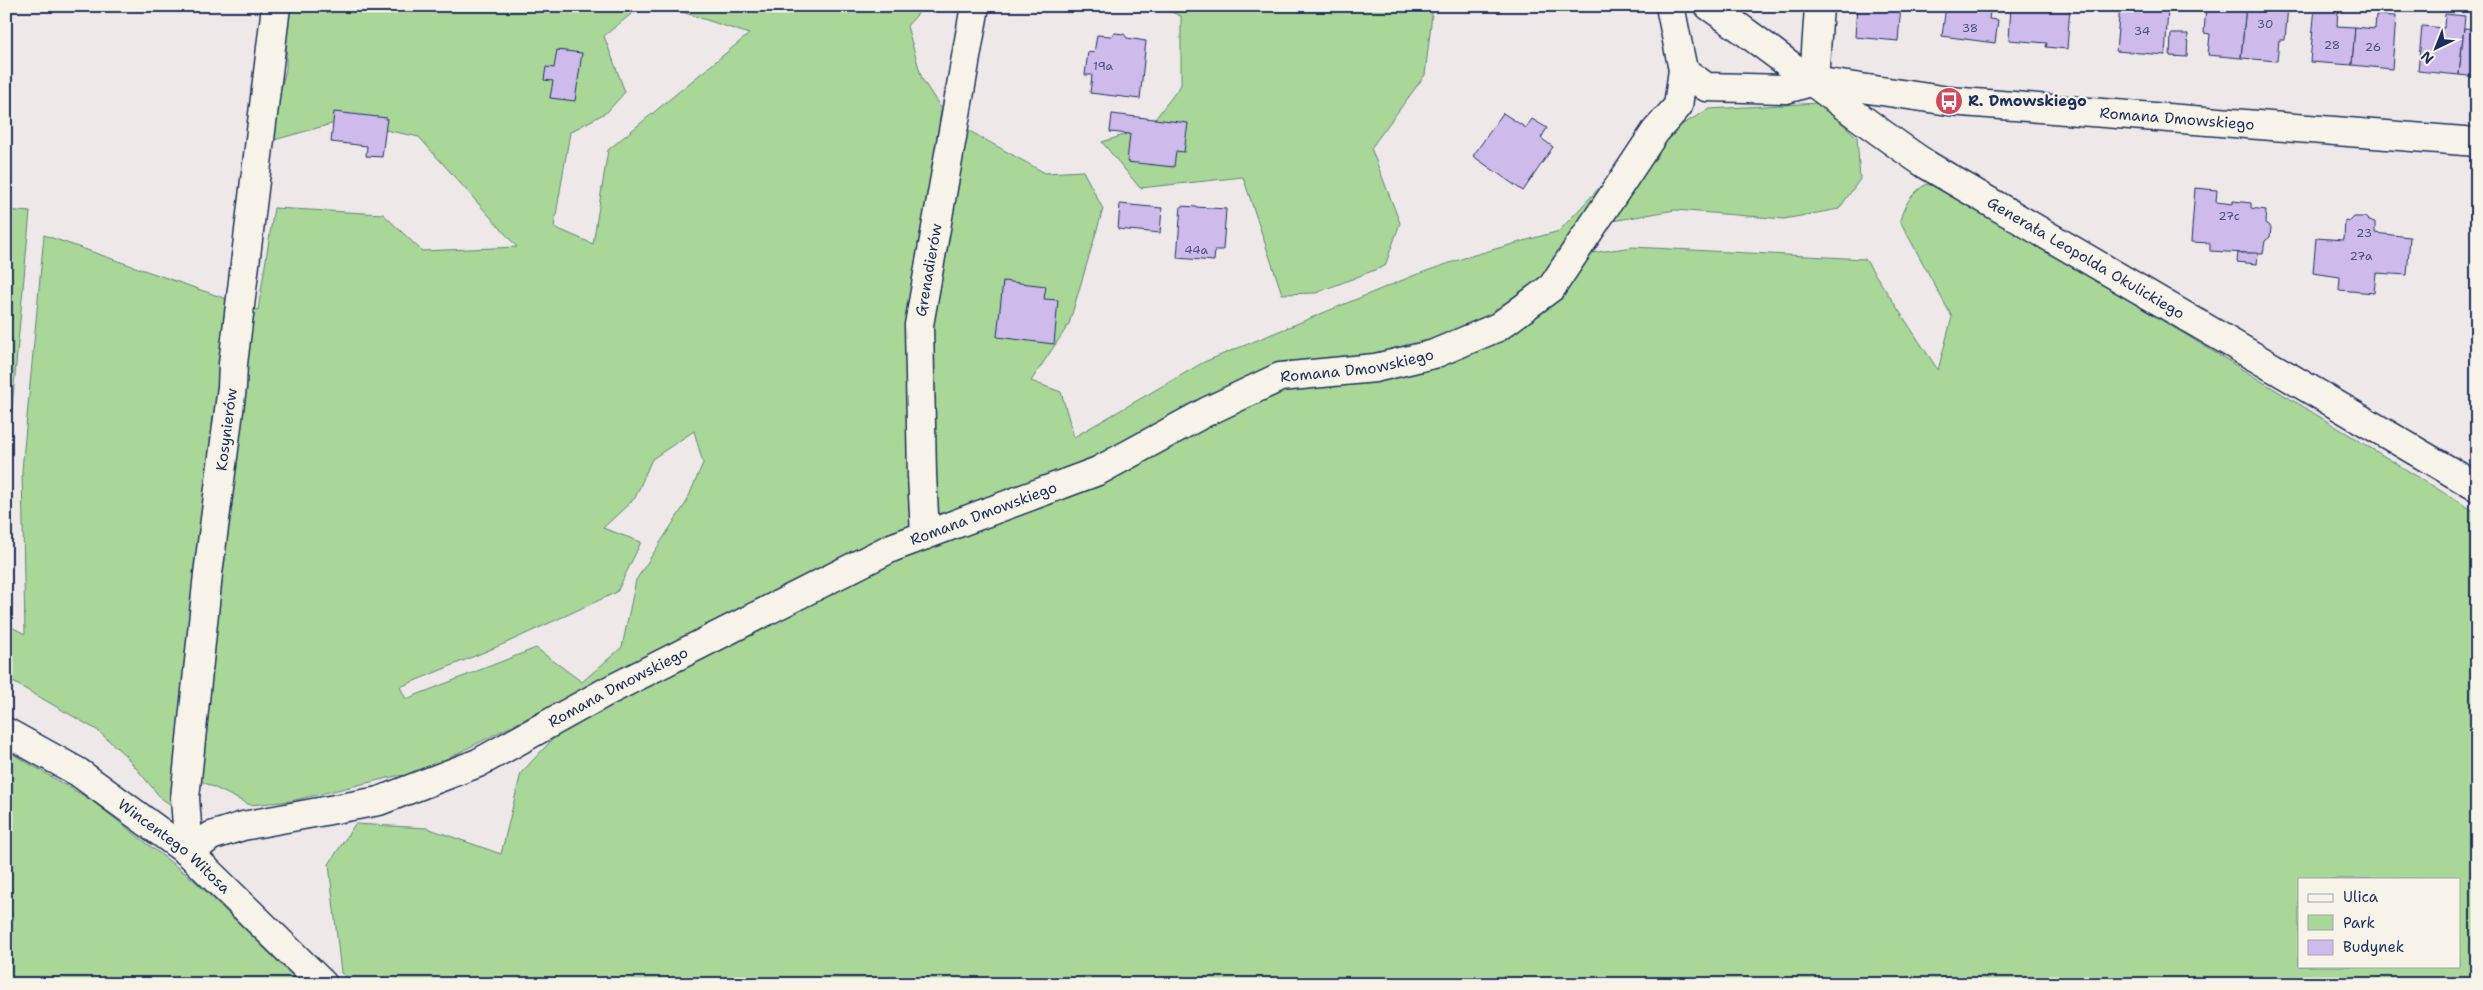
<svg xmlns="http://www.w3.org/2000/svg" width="2483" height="990" viewBox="0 0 2483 990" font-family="'Shantell Sans',sans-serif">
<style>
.green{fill:#a8d797;stroke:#62837a;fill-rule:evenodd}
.building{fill:#cfbbeb;stroke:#1b2f5e}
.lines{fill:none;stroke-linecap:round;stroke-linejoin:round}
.minor-casing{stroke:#1b2f5e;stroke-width:31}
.minor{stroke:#f7f3e8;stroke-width:28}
.labels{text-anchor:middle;stroke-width:4.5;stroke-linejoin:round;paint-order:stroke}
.number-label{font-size:12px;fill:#485281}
.poi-label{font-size:15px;font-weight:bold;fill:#1b2f5e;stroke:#f7f3e8;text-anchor:start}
.street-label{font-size:15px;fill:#1b2f5e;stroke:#f7f3e8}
</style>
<rect width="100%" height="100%" fill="#efe8e9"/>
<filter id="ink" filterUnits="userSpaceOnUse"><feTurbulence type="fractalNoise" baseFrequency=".02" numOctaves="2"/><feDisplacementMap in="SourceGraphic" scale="10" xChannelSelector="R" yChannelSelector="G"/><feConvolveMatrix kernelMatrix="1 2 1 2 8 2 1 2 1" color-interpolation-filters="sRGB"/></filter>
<g filter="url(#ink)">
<g class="green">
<path d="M287 6H641L604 36 625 92 607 112 570 132 554 227 593 244 608 150 749 34 664 6H925L907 26 922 79 948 119 1045 173 1083 171 1103 209 1069 324 1031 381 1061 392 1074 437 1204 362 1415 275 1467 257 1559 231 1632 153 1709 109 1819 103 1857 137 1860 179 1839 209 1784 219 1675 210 1578 227 1563 257 1633 247 1865 259 1938 370 1952 317 1900 221C1903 206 1913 191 1927 184L1949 190 2477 513V984H356L341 973 329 864 355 824 427 828 501 854 521 773 575 715 551 706 415 775 396 776 291 801 250 805 201 781 175 808 161 798 126 756 97 730 6 678V624L25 634 22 470 44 235 258 310 274 208 383 214 422 251 517 247 419 137 342 121 267 142 286 69ZM694 431 703 463 686 503 636 580 622 647 582 682 536 648 406 699 400 687 506 643 617 592 641 542 603 528 635 498 652 459ZM2299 879H2459V966H2299Z"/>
<polygon points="1156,6 1433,6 1425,75 1371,148 1400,223 1385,266 1316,293 1282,294 1243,177 1140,188 1102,142 1149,127 1181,85 1181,16"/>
<polygon points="6,210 30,212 6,473"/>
<polygon points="6,750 91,800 195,881 301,984 6,984"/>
</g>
<g class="building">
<polygon points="1857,6 1901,6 1898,41 1855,37"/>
<polygon points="1946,6 1991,6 1989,19 1998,20 1995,43 1942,36"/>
<polygon points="2011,6 2070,6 2067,49 2046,47 2047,43 2009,40"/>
<polygon points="2120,6 2168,10 2165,55 2116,51"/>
<polygon points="2206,6 2246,7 2241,58 2208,55 2210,34 2204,33"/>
<polygon points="2260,6 2288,6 2285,40 2279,40 2277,61 2241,58 2246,7"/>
<polygon points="2315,6 2338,8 2337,26 2355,27 2352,65 2310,62"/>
<polygon points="2445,14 2465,16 2459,75 2418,71 2422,26 2444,28"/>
<polygon points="2376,15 2396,16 2392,69 2352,65 2355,27 2375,29"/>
<polygon points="2464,28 2477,29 2477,86 2476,77 2459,75"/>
<polygon points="1115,33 1124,34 1127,38 1146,41 1140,99 1090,93 1092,75 1085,75 1088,52 1094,53 1097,35 1111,36"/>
<polygon points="2171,34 2188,34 2187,57 2170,56"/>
<polygon points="557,50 582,53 575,101 550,98 553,81 544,80 546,67 554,68"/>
<polygon points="334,112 387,118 382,157 366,156 367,146 331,142"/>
<polygon points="1503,113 1526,128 1532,119 1547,128 1541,138 1553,147 1523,191 1473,156"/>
<polygon points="1112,114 1188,123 1184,152 1176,151 1174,167 1127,162 1130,134 1110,132"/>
<polygon points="2195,188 2217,190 2216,202 2233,204 2233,201 2251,203 2251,208 2266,210 2265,223 2271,227 2270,237 2265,241 2263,254 2210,251 2210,243 2191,242"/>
<polygon points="1120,204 1162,208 1160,233 1118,229"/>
<polygon points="1181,206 1226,209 1223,250 1215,250 1214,261 1177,258"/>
<polygon points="2354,217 2365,217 2369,221 2375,222 2375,233 2410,237 2407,275 2376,273 2374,293 2339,290 2340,277 2313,273 2316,238 2344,240 2345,220 2350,221"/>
<polygon points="2238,253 2258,253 2257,264 2237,262"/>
<polygon points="1003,281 1046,286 1044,299 1058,300 1054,344 997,337"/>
</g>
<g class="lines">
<g class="minor-casing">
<g id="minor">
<polyline points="1670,6 1683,70"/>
<path id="s1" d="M1709 6C1783 57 1852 115 1927 165L2477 487"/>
<polyline points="1814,81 1819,6"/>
<path id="s2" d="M925 535 922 475 919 325 975 6"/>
<path id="s3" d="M6 732 78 772 189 853 323 984"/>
<path id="s4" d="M189 853 211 836 243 826 379 801 478 763 606 692 891 548 1098 471 1206 412 1280 377 1375 368 1434 354 1498 327 1552 287 1655 132 1678 106 1683 70 1706 87 1786 89 1814 81 1949 101 2477 142"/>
<path id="s5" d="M189 853 185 798 208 574 232 387 233 364 276 6"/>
</g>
</g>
<use href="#minor" class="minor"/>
</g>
</g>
<defs>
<g id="bus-disc" transform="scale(1.4375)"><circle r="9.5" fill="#d1495b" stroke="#f7f3e8"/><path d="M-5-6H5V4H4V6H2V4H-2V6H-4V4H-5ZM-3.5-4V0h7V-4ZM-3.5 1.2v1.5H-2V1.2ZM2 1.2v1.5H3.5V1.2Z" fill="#fff"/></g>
</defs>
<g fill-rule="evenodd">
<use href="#bus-disc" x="1949" y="101"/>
</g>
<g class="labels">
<g class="number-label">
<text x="2265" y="28">30</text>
<text x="1970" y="32">38</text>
<text x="2142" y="35">34</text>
<text x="2332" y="49">28</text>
<text x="2373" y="51">26</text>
<text x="1103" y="70">19a</text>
<text x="2229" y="220">27c</text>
<text x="2364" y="237">23</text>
<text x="1196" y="254">44a</text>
<text x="2361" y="260">27a</text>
</g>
<g class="poi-label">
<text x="1968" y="106">R. Dmowskiego</text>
</g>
<g class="street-label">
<text dy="5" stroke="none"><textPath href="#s4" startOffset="2250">Romana Dmowskiego</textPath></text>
<text dy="5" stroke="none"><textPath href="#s1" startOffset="454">Generała Leopolda Okulickiego</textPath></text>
<text dy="5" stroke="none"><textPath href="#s2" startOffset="266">Grenadierów</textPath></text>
<text dy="5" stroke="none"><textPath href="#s4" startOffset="1275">Romana Dmowskiego</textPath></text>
<text dy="5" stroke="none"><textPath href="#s5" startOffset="426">Kosynierów</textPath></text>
<text dy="5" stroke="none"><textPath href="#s4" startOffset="870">Romana Dmowskiego</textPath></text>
<text dy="5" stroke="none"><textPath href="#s4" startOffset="465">Romana Dmowskiego</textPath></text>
<text dy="5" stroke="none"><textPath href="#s3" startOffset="204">Wincentego Witosa</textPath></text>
</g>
</g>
<rect width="2483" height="990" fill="none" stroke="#f7f3e8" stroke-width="25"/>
<rect x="12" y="12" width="2458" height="965" fill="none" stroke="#1b2f5e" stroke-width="2" filter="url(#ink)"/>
<rect x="2298" y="878" width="162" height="90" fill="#f7f3e8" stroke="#9fa5b1"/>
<rect x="2308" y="894" width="25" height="8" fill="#f7f3e8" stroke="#9fa5b1"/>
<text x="2343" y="902" font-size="15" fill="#1b2f5e">Ulica</text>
<rect x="2308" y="915" width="25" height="15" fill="#a8d797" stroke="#9fa5b1"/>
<text x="2343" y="928" font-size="15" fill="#1b2f5e">Park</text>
<rect x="2308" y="940" width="25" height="15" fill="#cfbbeb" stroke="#9fa5b1"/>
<text x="2343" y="952" font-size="15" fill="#1b2f5e">Budynek</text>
<g transform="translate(2436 48) rotate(223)" stroke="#f7f3e8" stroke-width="4" paint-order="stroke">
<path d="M0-4L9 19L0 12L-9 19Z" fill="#1b2f5e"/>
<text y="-8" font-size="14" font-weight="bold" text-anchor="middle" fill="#1b2f5e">N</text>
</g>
</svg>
